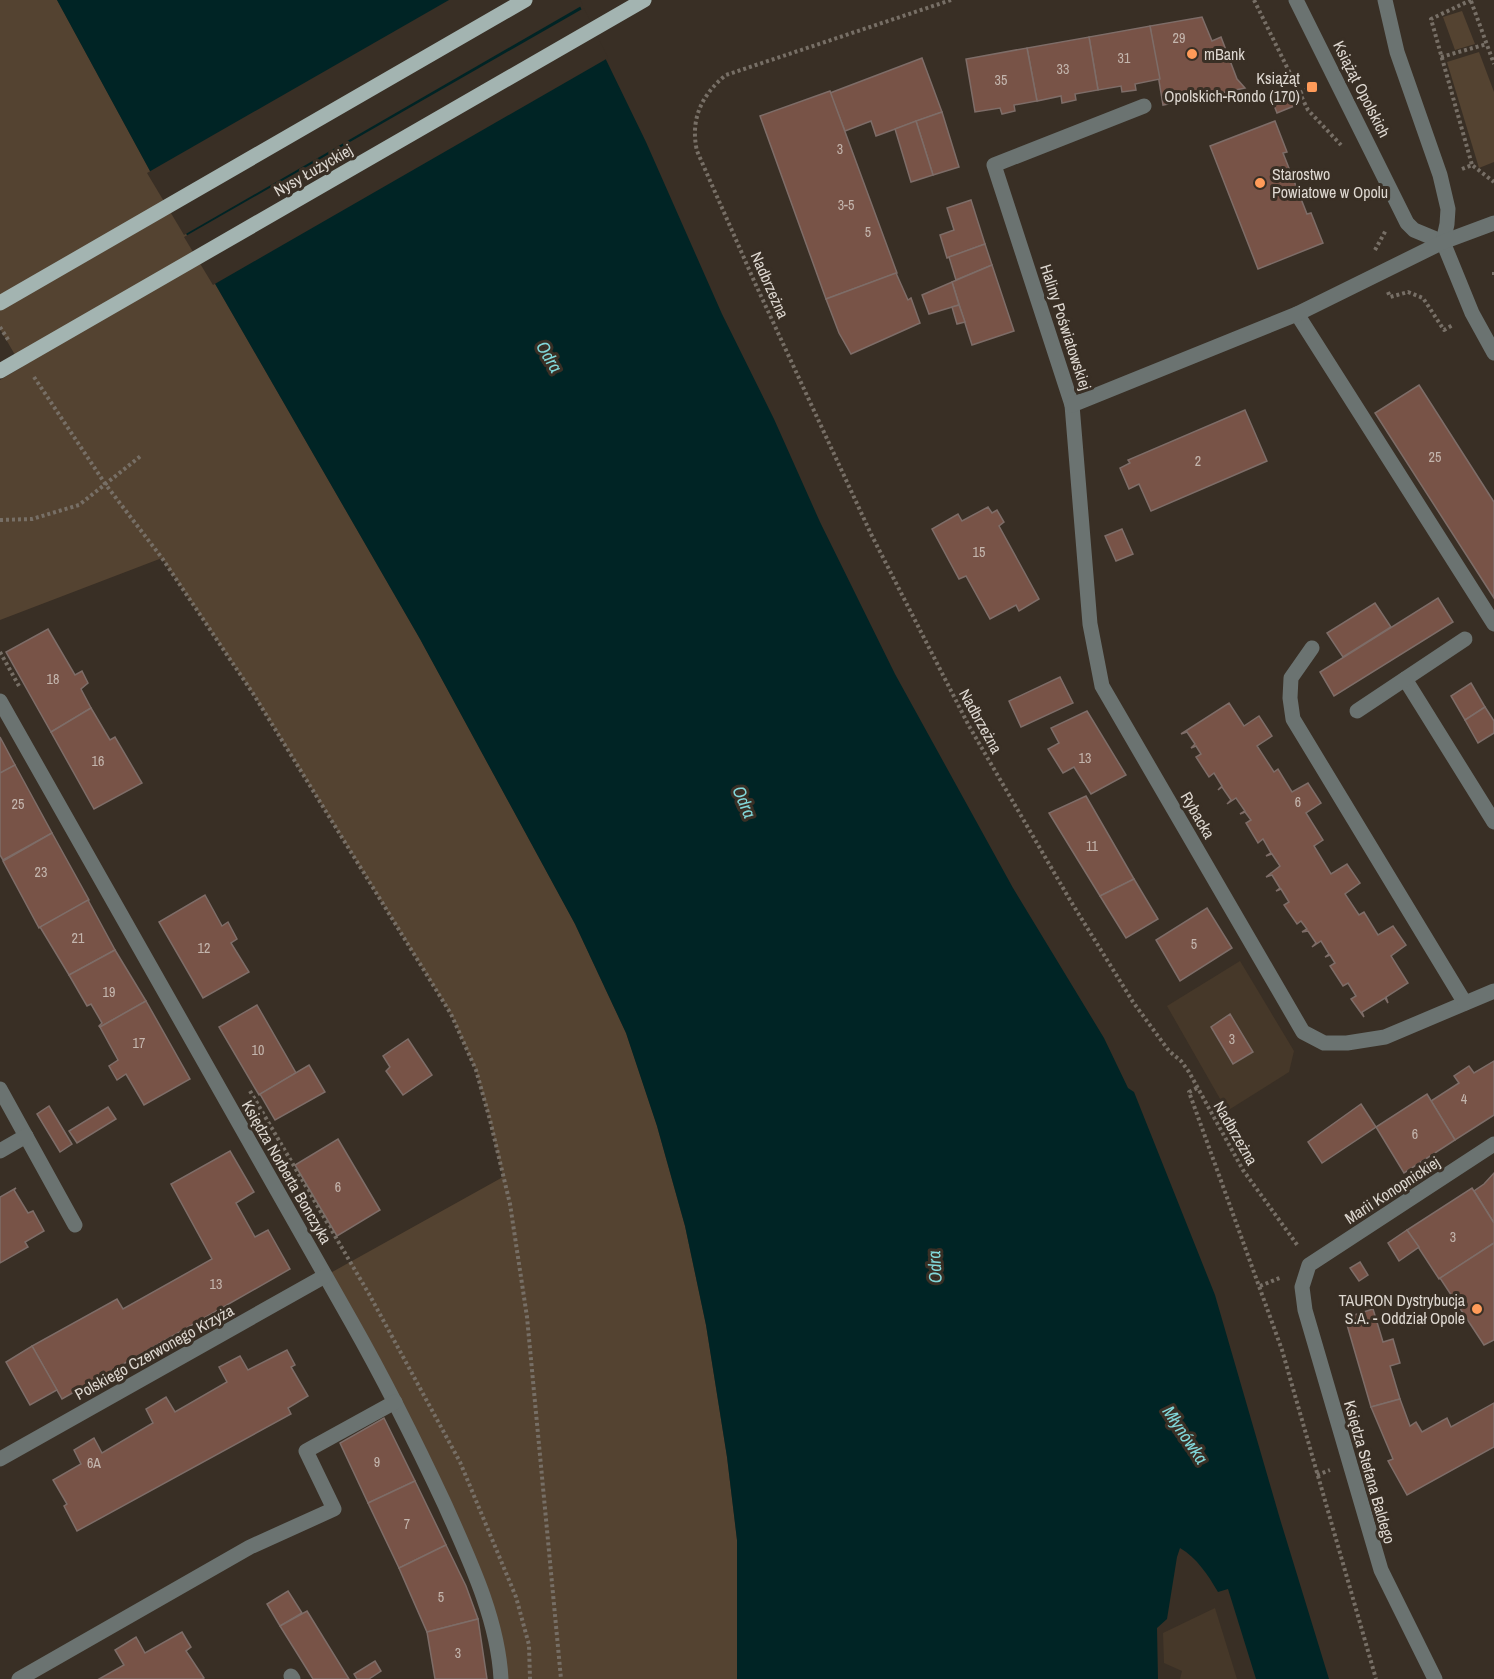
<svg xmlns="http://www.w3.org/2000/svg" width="1494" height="1679" viewBox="0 0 1494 1679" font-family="'Archivo Narrow',sans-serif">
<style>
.built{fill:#463829}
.green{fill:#544331}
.water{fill:#002425}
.pier{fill:#392f25}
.building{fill:#785347;stroke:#7e6d68;stroke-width:1.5}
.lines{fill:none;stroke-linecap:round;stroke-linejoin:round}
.path{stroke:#776f66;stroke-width:4;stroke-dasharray:3 3;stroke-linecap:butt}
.minor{stroke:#6b7371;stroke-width:15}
.major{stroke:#a3b4b1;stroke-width:15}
.poi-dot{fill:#ff9b59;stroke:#392f25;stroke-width:2}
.labels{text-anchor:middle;stroke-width:6;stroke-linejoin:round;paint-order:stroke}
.number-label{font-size:14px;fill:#c4b6ae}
.poi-label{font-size:16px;fill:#ddd7d0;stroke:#392f25;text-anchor:start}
.street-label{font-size:16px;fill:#ddd7d0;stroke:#392f25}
.water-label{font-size:18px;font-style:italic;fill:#82d8da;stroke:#392f25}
</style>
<rect width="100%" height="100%" fill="#392f25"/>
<g class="built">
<polygon points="1240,961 1294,1051 1289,1072 1227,1111 1167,1006"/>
<polygon points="1215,1608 1237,1679 1180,1679 1182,1671 1164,1663 1163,1633"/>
</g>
<g class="green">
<polygon points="0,0 57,0 150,171 420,639 575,924 626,1033 657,1126 685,1226 706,1325 727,1457 737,1540 737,1679 501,1679 476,1580 325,1276 503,1177 490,1120 476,1070 451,1014 254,695 162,558 0,620 0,380 22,367 0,329"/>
<polygon points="1462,11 1475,44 1455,50 1443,17"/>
<polygon points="1479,52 1494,92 1494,162 1479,168 1447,62"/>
</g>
<path class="water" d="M57 0H577L646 142 722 314 774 419 820 522 895 674 1013 888 1104 1038 1128 1088 1134 1092 1215 1295 1280 1519 1329 1679H1256L1228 1589 1218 1592C1208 1575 1197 1558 1180 1548L1177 1557 1167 1619 1157 1628 1158 1679H737V1540L727 1457 706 1325 685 1226 657 1126 626 1033 575 924 420 639 150 171Z"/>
<g class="pier">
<polygon points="449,0 580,0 583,5 184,235 147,173"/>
<polygon points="584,8 608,58 213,285 184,237"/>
</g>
<g class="building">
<polygon points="1202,17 1212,41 1221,37 1237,79 1245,88 1163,105 1150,26"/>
<polygon points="1150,26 1160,79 1135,84 1136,90 1122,92 1121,86 1098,90 1089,37"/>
<polygon points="1089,37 1098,90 1075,94 1076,100 1062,103 1061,96 1037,101 1027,48"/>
<polygon points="1027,48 1037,101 1014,105 1015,111 1002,114 1000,108 975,112 966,59"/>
<polygon points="922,58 942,112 876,136 871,121 845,131 830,93"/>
<polygon points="830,91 897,273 826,299 760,116"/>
<polygon points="1289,94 1294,106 1277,113 1272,100"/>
<polygon points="942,112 959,167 933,175 916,121"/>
<polygon points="916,121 933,175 911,182 895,129"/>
<polygon points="1275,121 1287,152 1283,153 1307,214 1311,213 1323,243 1258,269 1210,146"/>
<polygon points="971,200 985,244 947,258 940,235 954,230 947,208"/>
<polygon points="985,244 992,265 956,280 949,257"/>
<polygon points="992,265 1014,331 972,345 952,282"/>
<polygon points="896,273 908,300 911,298 920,323 851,354 839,333 826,299"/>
<polygon points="952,282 959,305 929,314 922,295"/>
<polygon points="959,305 965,322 957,324 952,307"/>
<polygon points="1419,385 1494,502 1494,598 1375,413"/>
<polygon points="1245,410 1267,461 1151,511 1139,484 1129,489 1120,468 1130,463 1128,460"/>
<polygon points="988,507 992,513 997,510 1004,522 999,526 1039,599 1019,611 1016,605 990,619 966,576 959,579 932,529 958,514 962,521"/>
<polygon points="1122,529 1133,554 1116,561 1105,536"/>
<polygon points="1438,598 1453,622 1334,696 1320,672"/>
<polygon points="1375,603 1391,627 1343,657 1327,633"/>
<polygon points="48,629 75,675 82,671 88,683 81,689 91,708 51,732 6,652"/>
<polygon points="1060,677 1073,703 1021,727 1009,701"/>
<polygon points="1471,683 1485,707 1465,720 1451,696"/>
<polygon points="1229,703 1244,726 1259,716 1272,736 1257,746 1274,772 1278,769 1292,792 1308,783 1321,803 1306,813 1323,840 1314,846 1331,874 1347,864 1360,883 1345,894 1359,915 1364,912 1378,935 1393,926 1406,945 1391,956 1408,983 1386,997 1388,1003 1385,998 1362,1012 1364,1017 1351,999 1356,996 1348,983 1343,986 1330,966 1335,963 1330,955 1325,957 1329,954 1321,941 1312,947 1316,943 1308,931 1302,932 1307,929 1301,921 1297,924 1284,905 1289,902 1281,889 1276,891 1280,888 1272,875 1266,877 1280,866 1272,854 1266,856 1271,853 1263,839 1258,843 1246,823 1251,820 1245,812 1240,814 1245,811 1236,798 1227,804 1231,800 1222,787 1218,790 1222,786 1214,773 1209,777 1196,757 1201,754 1196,746 1191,748 1195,744 1187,732 1181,734"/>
<polygon points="1485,707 1494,721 1494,733 1478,743 1465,720"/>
<polygon points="91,708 110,740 115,737 142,783 94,809 51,732"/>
<polygon points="1087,711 1126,775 1091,794 1074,767 1063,773 1048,749 1059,743 1051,728"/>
<polygon points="0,737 15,765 0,773"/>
<polygon points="15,765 52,833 3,860 0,855 0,773"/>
<polygon points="1086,796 1134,879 1100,896 1049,813"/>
<polygon points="52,833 89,900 39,928 3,861"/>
<polygon points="1134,879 1158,919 1126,938 1100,896"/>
<polygon points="205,895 222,926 228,922 237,939 231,943 249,972 203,998 159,922"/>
<polygon points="88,900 115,950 69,975 40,927"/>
<polygon points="1207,908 1232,948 1180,981 1156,940"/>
<polygon points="115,950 146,1001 100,1027 99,1026 102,1023 91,1004 87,1006 69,975"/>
<polygon points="146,1001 190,1079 144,1105 126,1074 117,1080 109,1066 118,1060 100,1027"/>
<polygon points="257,1005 296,1073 259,1095 219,1027"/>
<polygon points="1230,1014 1253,1052 1233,1064 1211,1027"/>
<polygon points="408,1039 432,1075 403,1095 386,1071 390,1067 383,1056"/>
<polygon points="1494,1061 1494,1115 1455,1140 1431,1101 1459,1083 1454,1076 1469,1066 1474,1073"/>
<polygon points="309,1065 325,1092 275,1120 260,1094"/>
<polygon points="1427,1094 1455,1140 1404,1173 1376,1127"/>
<polygon points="1361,1104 1376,1127 1322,1163 1308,1142"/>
<polygon points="49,1106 72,1144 60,1152 37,1114"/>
<polygon points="108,1107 116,1119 77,1143 69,1131"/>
<polygon points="338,1139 380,1210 337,1236 295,1165"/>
<polygon points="230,1151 254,1192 236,1203 255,1237 268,1230 290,1269 62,1399 32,1346 117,1299 123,1309 212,1259 171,1184"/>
<polygon points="1494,1173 1494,1223 1474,1191 1484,1184"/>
<polygon points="16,1188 14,1190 28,1213 33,1211 44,1231 25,1242 28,1247 0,1263 0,1197"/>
<polygon points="1472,1188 1494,1223 1494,1243 1439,1279 1407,1230"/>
<polygon points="1407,1230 1419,1247 1399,1261 1388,1243"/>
<polygon points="1494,1243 1494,1340 1484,1345 1440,1278"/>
<polygon points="1360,1262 1368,1275 1359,1281 1350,1268"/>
<polygon points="1373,1309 1383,1342 1393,1339 1400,1363 1390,1366 1400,1399 1371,1407 1345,1318"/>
<polygon points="32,1346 57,1390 30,1405 6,1362"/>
<polygon points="287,1350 295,1365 291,1367 308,1396 288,1408 291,1414 77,1531 64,1506 67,1504 53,1480 81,1464 74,1450 94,1438 102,1453 153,1423 146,1409 166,1397 175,1412 227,1382 219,1367 240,1356 248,1370"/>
<polygon points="1400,1399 1410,1426 1416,1422 1422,1432 1447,1418 1451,1427 1494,1403 1494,1447 1407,1495 1388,1461 1393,1459 1371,1407"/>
<polygon points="384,1418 415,1481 368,1503 340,1443"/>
<polygon points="415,1481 446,1545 399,1568 368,1503"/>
<polygon points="446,1545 466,1586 478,1619 427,1632 399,1568"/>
<polygon points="288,1591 302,1613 280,1626 267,1604"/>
<polygon points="307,1611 349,1679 313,1679 280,1626"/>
<polygon points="478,1619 487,1679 435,1679 427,1632"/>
<polygon points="182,1632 191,1647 186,1651 204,1678 202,1679 99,1679 124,1665 115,1650 136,1637 145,1653"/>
<polygon points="375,1661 381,1671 369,1679 357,1679 354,1674"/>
</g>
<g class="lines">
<g class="path">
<path d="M951 0 726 75C701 95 690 120 697 151L755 283 871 534 969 726 1070 900 1133 1002 1169 1051 1181 1061 1189 1072 1243 1170 1298 1246"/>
<polyline points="1254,0 1308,110 1341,145"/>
<polyline points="1471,0 1431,19 1472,165"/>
<polyline points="1471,1 1494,64"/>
<polyline points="1441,57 1487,44"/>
<polyline points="1300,93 1315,85"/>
<polyline points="1462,169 1472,165 1494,182"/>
<polyline points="1375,250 1386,230"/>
<polyline points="1494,272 1494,276"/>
<polyline points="1388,292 1390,297 1408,292 1423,298 1444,330 1453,325"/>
<polyline points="0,327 9,341"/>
<polyline points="34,377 106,485 162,558 254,695 451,1014 476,1070 490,1120 510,1204 527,1317 561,1679"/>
<polyline points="0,520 32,519 79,505 142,455"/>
<polyline points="0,652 19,686"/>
<polyline points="1197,1088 1189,1092 1282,1350 1376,1679"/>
<polyline points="250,1091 369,1294 460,1462 516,1597 529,1645 530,1679"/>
<polyline points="1260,1286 1282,1277"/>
<polyline points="1317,1475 1330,1470"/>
</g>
<g class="minor">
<polyline points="1296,0 1407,223 1414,230 1443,242"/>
<polyline points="1385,0 1397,52 1440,175 1448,209 1447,224 1443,242 1472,313 1494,353"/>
<polyline points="1144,106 994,165 1072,405 1090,624 1102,686 1303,1032 1324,1043 1347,1043 1385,1037 1494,991"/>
<polyline points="1297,314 1494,624"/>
<polyline points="1072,405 1297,314 1443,242 1494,223"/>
<polyline points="1312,648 1291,678 1290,698 1293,719 1465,1003"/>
<polyline points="1405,679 1494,822"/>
<path d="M0 701 351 1321C385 1381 416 1443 445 1505 469 1559 498 1619 501 1679"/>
<polyline points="1357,711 1465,639"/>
<polyline points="0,1089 75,1225"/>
<polyline points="0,1151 26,1136"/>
<polyline points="0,1459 325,1276"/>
<polyline points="291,1676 293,1679"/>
<polyline points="19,1679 250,1547 334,1509 306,1451 395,1402"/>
<polyline points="1435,1679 1381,1570 1305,1310 1302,1287 1309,1265 1494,1144"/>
</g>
<g class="major">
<polyline points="0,303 525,0"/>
<polyline points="0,371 644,0"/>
</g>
</g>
<g class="poi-dot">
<circle cx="1192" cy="54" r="6"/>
<rect x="1306" y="81" width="12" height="12" rx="3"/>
<circle cx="1260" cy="183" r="6"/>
<circle cx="1477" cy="1309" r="6"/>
</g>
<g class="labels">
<g class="number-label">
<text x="1179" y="43">29</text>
<text x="1124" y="63">31</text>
<text x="1063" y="74">33</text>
<text x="1001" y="85">35</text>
<text x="840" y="154">3</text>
<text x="846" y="210">3-5</text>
<text x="868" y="237">5</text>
<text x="1435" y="462">25</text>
<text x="1198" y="466">2</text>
<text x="979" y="557">15</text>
<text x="53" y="684">18</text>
<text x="1085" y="763">13</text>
<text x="98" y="766">16</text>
<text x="1298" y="807">6</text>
<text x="18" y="809">25</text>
<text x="1092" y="851">11</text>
<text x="41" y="877">23</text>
<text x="78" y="943">21</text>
<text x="1194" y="949">5</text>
<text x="204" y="953">12</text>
<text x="109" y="997">19</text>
<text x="1232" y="1044">3</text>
<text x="139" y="1048">17</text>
<text x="258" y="1055">10</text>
<text x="1464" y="1104">4</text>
<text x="1415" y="1139">6</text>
<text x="338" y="1192">6</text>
<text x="1453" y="1242">3</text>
<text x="216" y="1289">13</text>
<text x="377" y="1467">9</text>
<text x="94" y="1468">6A</text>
<text x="407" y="1529">7</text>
<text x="441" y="1602">5</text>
<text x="458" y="1658">3</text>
</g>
<g class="poi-label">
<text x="1204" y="60">mBank</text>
<text x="1300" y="84" text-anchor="end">Książąt<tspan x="1300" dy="18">Opolskich-Rondo (170)</tspan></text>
<text x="1272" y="180">Starostwo<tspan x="1272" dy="18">Powiatowe w Opolu</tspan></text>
<text x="1465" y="1306" text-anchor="end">TAURON Dystrybucja<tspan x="1465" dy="18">S.A. - Oddział Opole</tspan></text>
</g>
<g class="street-label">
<text transform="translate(1362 89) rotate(63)" y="6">Książąt Opolskich</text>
<text transform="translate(313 170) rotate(-30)" y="6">Nysy Łużyckiej</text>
<text transform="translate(770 285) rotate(66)" y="6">Nadbrzeżna</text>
<text transform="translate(1066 327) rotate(72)" y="6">Haliny Poświatowskiej</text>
<text transform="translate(981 721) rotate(61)" y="6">Nadbrzeżna</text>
<text transform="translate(1198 815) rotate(60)" y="6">Rybacka</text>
<text transform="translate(1236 1133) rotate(60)" y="6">Nadbrzeżna</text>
<text transform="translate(287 1172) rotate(60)" y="6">Księdza Norberta Bonczyka</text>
<text transform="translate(1392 1190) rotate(-33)" y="6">Marii Konopnickiej</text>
<text transform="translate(154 1352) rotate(-29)" y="6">Polskiego Czerwonego Krzyża</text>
<text transform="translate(1370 1472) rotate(74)" y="6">Księdza Stefana Baldego</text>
</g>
<g class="water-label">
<text transform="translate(549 357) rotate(60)" y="6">Odra</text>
<text transform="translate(744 802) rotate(67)" y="6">Odra</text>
<text transform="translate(935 1267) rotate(-93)" y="6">Odra</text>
<text transform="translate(1185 1435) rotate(56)" y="6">Młynówka</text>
</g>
</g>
</svg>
